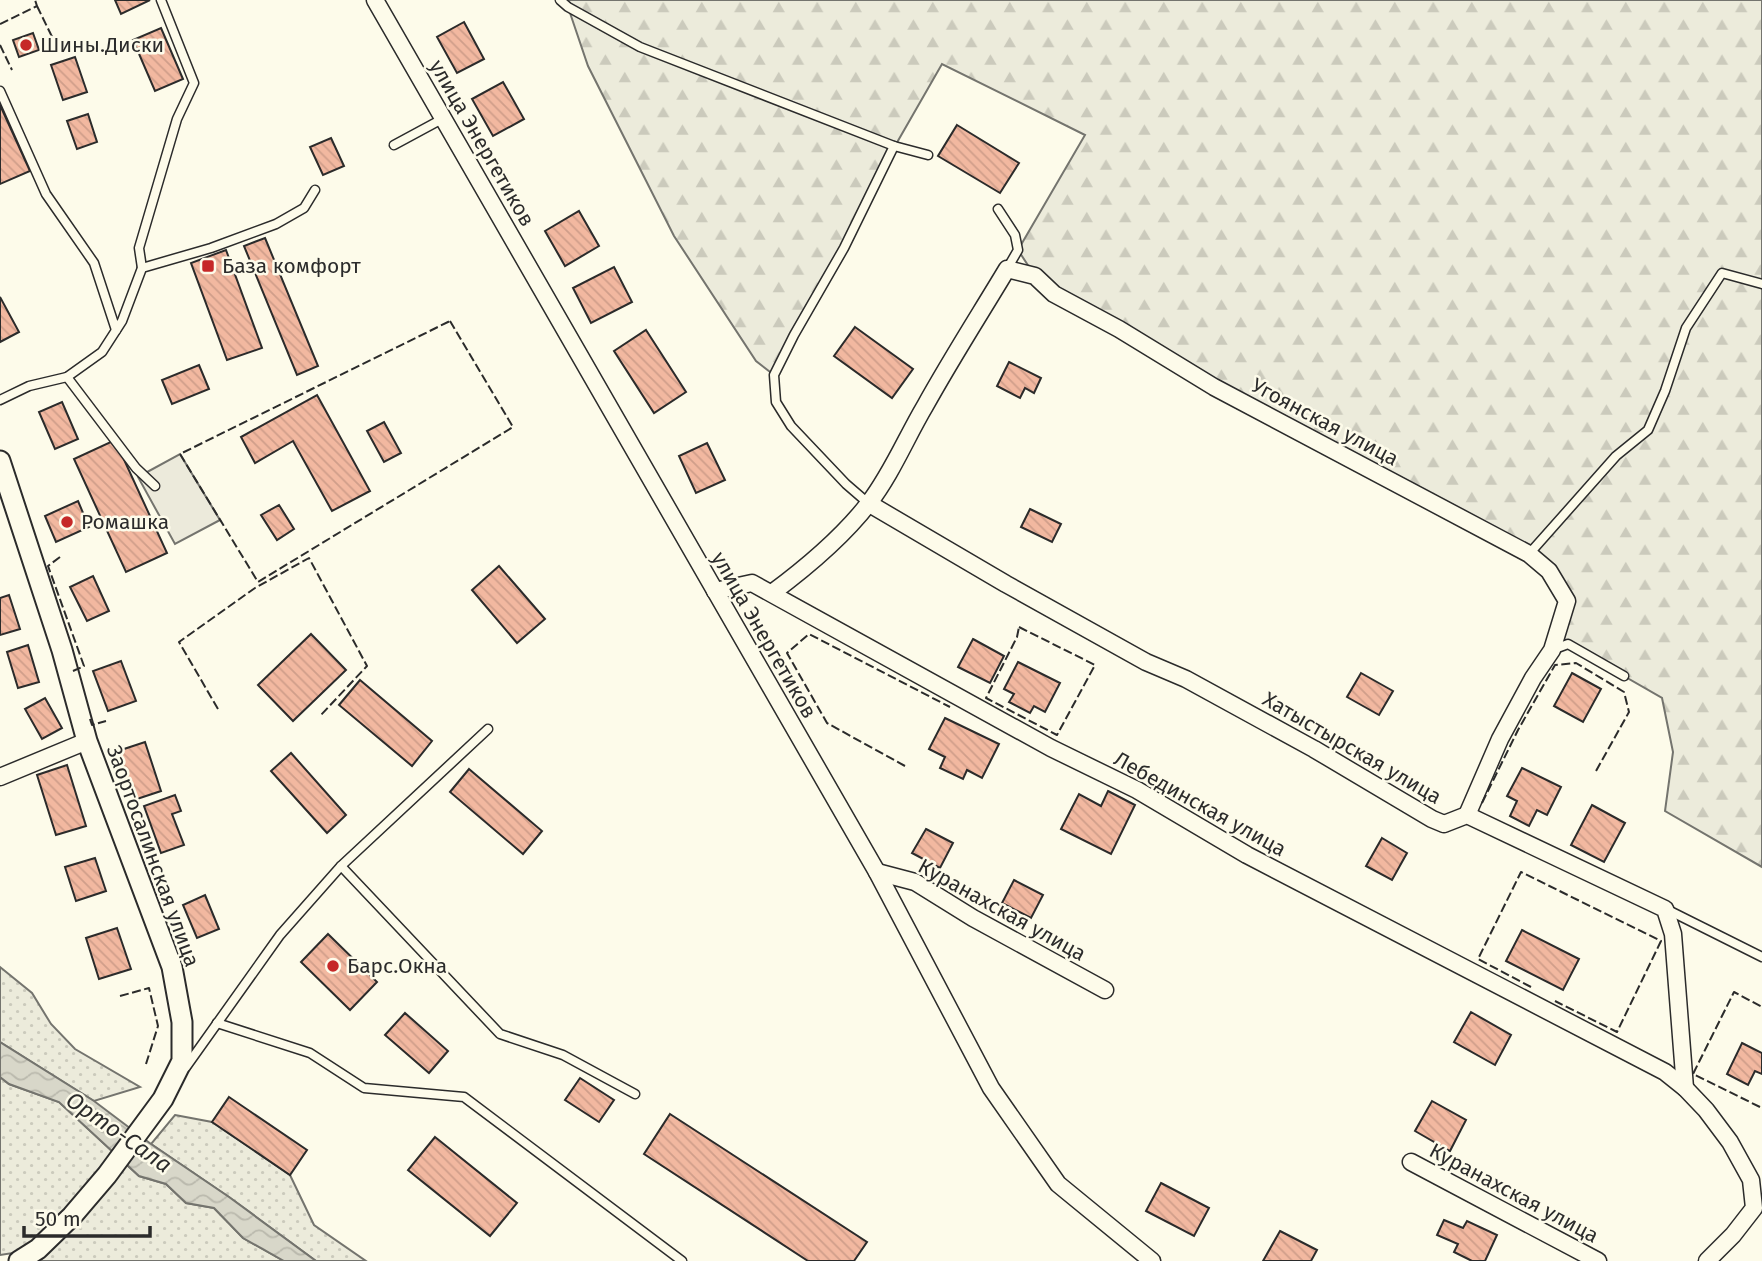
<svg xmlns="http://www.w3.org/2000/svg" width="1762" height="1261" viewBox="0 0 1762 1261" font-family="'Fira Sans',sans-serif">
<style>
.grass{fill:url(#grass-dots);stroke:#74746e;stroke-width:2}
.forest{fill:url(#forest-firs);stroke:#74746e;stroke-width:2}
.parking{fill:#eceadb;stroke:#74746e;stroke-width:2}
.water{fill:url(#water-waves);stroke:#74746e;stroke-width:2}
.building{fill:url(#building-back-hatch);stroke:#2b2b2b;stroke-width:2}
.lines{fill:none;stroke-linecap:round;stroke-linejoin:round}
.service-casing{stroke:#2b2b2b;stroke-width:11}
.minor-casing{stroke:#2b2b2b;stroke-width:19}
.tertiary-casing{stroke:#2b2b2b;stroke-width:23}
.service{stroke:#fdfbea;stroke-width:8}
.minor{stroke:#fdfbea;stroke-width:16}
.tertiary{stroke:#fdfbea;stroke-width:19}
.fence{stroke:#2b2b2b;stroke-width:2;stroke-dasharray:9 3.5;stroke-linecap:butt}
.poi-dot{fill:#c62828;stroke:#fdfbea;stroke-width:2.5}
.labels{text-anchor:middle;stroke-width:5;stroke-linejoin:round;paint-order:stroke}
.poi-label{font-size:21px;fill:#2b2b2b;stroke:#fdfbea;text-anchor:start}
.street-label{font-size:21px;fill:#2b2b2b;stroke:#fdfbea}
.water-label{font-size:23px;font-style:italic;fill:#2b2b2b;stroke:#fdfbea}
</style>
<defs>
<pattern id="grass-dots" width="8" height="8" patternUnits="userSpaceOnUse" patternTransform="scale(1.75)"><rect width="8" height="8" fill="#ecebdb"/><path d="M2 2h.1M6 6h.1" fill="none" stroke="#cbcabc" stroke-width="1.8" stroke-linecap="round"/></pattern>
<pattern id="forest-firs" width="22" height="20" patternUnits="userSpaceOnUse" patternTransform="scale(1.75)"><rect width="22" height="20" fill="#ecebdb"/><path d="M5 1l3.5 6h-7zM16 11l3.5 6h-7z" fill="#cbcabc"/></pattern>
<pattern id="water-waves" width="16" height="10" patternUnits="userSpaceOnUse" patternTransform="scale(1.75)"><rect width="16" height="10" fill="#d8d7c9"/><path d="M0 5q4-4 8 0t8 0" fill="none" stroke="#bab9ad"/></pattern>
<pattern id="building-back-hatch" width="6" height="6" patternUnits="userSpaceOnUse" patternTransform="scale(1.75)"><rect width="6" height="6" fill="#f2b8a0"/><path d="M-1 5l2 2M0 0l6 6M5-1l2 2" fill="none" stroke="#d09e8a"/></pattern>
</defs>
<rect width="100%" height="100%" fill="#fdfbea"/>
<g class="grass">
<polygon points="0,967 32,993 51,1024 75,1049 140,1087 94,1101 0,1042"/>
<polygon points="0,1077 9,1084 59,1102 139,1176 166,1184 186,1203 214,1208 243,1238 284,1261 42,1261 38,1249 0,1255"/>
<polygon points="175,1115 212,1122 290,1175 314,1225 366,1261 316,1261 229,1197 151,1144"/>
</g>
<polygon class="forest" points="560,0 1762,0 1762,867 1665,811 1673,752 1662,698 1568,644 1552,650 1567,601 1549,571 1035,276 1018,250 1085,135 942,64 895,146 774,375 756,361 674,236 588,66 568,7"/>
<polygon class="parking" points="180,454 220,520 175,544 138,477"/>
<polygon class="water" points="0,1042 94,1101 151,1144 229,1197 316,1261 284,1261 243,1238 214,1208 186,1203 166,1184 139,1176 59,1102 9,1084 0,1077"/>
<g class="building">
<polygon points="115,0 150,0 121,14"/>
<polygon points="464,22 484,59 457,73 437,37"/>
<polygon points="161,28 183,79 155,91 133,40"/>
<polygon points="33,33 39,50 19,57 13,40"/>
<polygon points="75,57 87,92 63,100 51,65"/>
<polygon points="503,82 524,119 493,136 472,99"/>
<polygon points="0,105 30,171 0,184"/>
<polygon points="88,114 97,142 77,149 67,121"/>
<polygon points="957,125 1019,163 1000,193 938,156"/>
<polygon points="331,138 344,166 323,175 310,147"/>
<polygon points="579,211 599,246 565,266 545,231"/>
<polygon points="265,238 318,366 297,375 244,246"/>
<polygon points="226,250 262,348 227,360 191,263"/>
<polygon points="614,267 632,302 591,323 573,288"/>
<polygon points="0,297 19,332 0,342"/>
<polygon points="855,327 913,369 892,398 834,356"/>
<polygon points="646,330 686,392 654,413 614,351"/>
<polygon points="1009,362 1041,378 1034,393 1025,388 1020,398 997,386"/>
<polygon points="199,365 209,389 172,404 162,380"/>
<polygon points="317,395 370,491 332,511 293,441 255,463 241,437"/>
<polygon points="62,402 78,439 55,449 39,412"/>
<polygon points="384,422 401,453 384,462 367,431"/>
<polygon points="115,440 167,553 126,572 74,459"/>
<polygon points="707,443 725,480 696,493 679,456"/>
<polygon points="78,501 89,527 56,542 45,516"/>
<polygon points="279,505 294,529 277,540 261,515"/>
<polygon points="1030,509 1061,524 1052,542 1021,527"/>
<polygon points="499,566 545,619 517,643 472,590"/>
<polygon points="93,576 109,611 87,621 70,587"/>
<polygon points="9,595 20,629 0,635 0,598"/>
<polygon points="311,634 346,670 293,721 258,685"/>
<polygon points="973,639 1004,656 990,683 958,667"/>
<polygon points="28,645 39,682 18,688 7,652"/>
<polygon points="121,661 136,701 108,711 93,671"/>
<polygon points="1018,662 1060,683 1045,712 1034,706 1030,713 1009,702 1014,694 1004,689"/>
<polygon points="1361,673 1393,691 1379,715 1347,697"/>
<polygon points="1572,673 1601,689 1583,722 1554,706"/>
<polygon points="360,680 432,741 412,766 339,705"/>
<polygon points="45,698 62,728 42,739 25,709"/>
<polygon points="945,718 999,744 982,778 967,770 963,779 940,768 945,757 929,749"/>
<polygon points="145,742 161,791 134,800 118,751"/>
<polygon points="291,753 346,815 327,833 271,771"/>
<polygon points="67,765 86,826 56,835 37,775"/>
<polygon points="1522,768 1561,787 1547,815 1537,810 1529,826 1510,816 1517,801 1507,796"/>
<polygon points="469,769 542,831 523,854 450,792"/>
<polygon points="1108,791 1135,805 1111,854 1061,829 1079,794 1101,806"/>
<polygon points="175,795 181,811 172,814 184,845 161,853 144,806"/>
<polygon points="1592,805 1625,823 1604,862 1571,845"/>
<polygon points="926,829 953,843 940,868 912,853"/>
<polygon points="1382,838 1407,853 1392,880 1366,866"/>
<polygon points="95,858 106,891 76,901 65,867"/>
<polygon points="1014,880 1043,895 1031,918 1002,903"/>
<polygon points="205,895 219,929 197,938 183,905"/>
<polygon points="117,928 131,969 99,979 86,938"/>
<polygon points="1522,930 1579,959 1563,990 1506,961"/>
<polygon points="328,934 377,982 350,1010 301,962"/>
<polygon points="1471,1012 1511,1035 1495,1065 1454,1042"/>
<polygon points="405,1013 448,1051 429,1073 385,1035"/>
<polygon points="1742,1043 1762,1053 1762,1074 1755,1071 1748,1085 1727,1074"/>
<polygon points="580,1078 614,1100 599,1122 565,1100"/>
<polygon points="229,1097 307,1150 290,1175 212,1122"/>
<polygon points="1432,1101 1466,1120 1450,1151 1415,1131"/>
<polygon points="670,1114 867,1242 854,1261 808,1261 644,1154"/>
<polygon points="435,1137 517,1203 490,1236 408,1170"/>
<polygon points="1161,1183 1209,1208 1194,1236 1146,1211"/>
<polygon points="1444,1220 1463,1228 1467,1221 1497,1235 1485,1261 1472,1261 1454,1252 1458,1244 1437,1235"/>
<polygon points="1280,1231 1317,1250 1311,1261 1263,1261"/>
</g>
<g class="lines">
<g class="service-casing">
<g id="service">
<polyline points="560,0 568,7 640,47 894,146"/>
<polyline points="0,91 46,194 94,263 116,330"/>
<polyline points="394,145 444,118"/>
<polyline points="998,209 1015,235 1018,250 1007,269"/>
<polyline points="142,268 139,248 177,119 194,83 161,0"/>
<polyline points="67,377 102,352 122,321 142,268 211,248 276,224 304,208 315,190"/>
<polyline points="0,400 29,386 67,377 136,468 155,486"/>
<polyline points="868,503 846,484 791,426 776,402 774,375 794,335 844,248 894,146 928,155"/>
<polyline points="1529,554 1616,456 1648,430 1665,391 1686,328 1722,273 1762,284"/>
<polyline points="1552,650 1568,644 1624,676"/>
<polyline points="341,866 500,1034 563,1055 635,1094"/>
<polyline points="1668,910 1762,957"/>
<polyline points="217,1023 310,1053 364,1088 464,1097 682,1261"/>
<polyline points="186,1067 280,935 341,866 488,729"/>
</g>
</g>
<g class="minor-casing">
<g id="minor">
<polyline points="375,0 877,872 991,1088 1058,1184 1152,1261"/>
<polyline points="868,503 1006,584 1146,662 1186,679 1314,749 1432,819 1444,824 1467,815 1665,909 1673,934 1685,1088"/>
<polyline points="715,591 752,583 1051,748 1137,790 1247,855 1665,1072 1685,1088 1706,1110 1730,1142 1751,1180 1754,1208 1733,1235 1707,1261"/>
<path d="M772 593C807 567 842 538 869 503 892 473 906 438 925 406 951 359 980 314 1007 269L1035 276 1054 294 1119 329 1214 387 1529 554 1549 571 1567 601 1552 650 1533 678 1500 739 1467 815"/>
<polyline points="0,777 87,741"/>
<polyline points="877,872 915,882 973,918 1105,990"/>
<polyline points="1411,1162 1598,1261"/>
</g>
</g>
<g class="tertiary-casing">
<polyline id="tertiary" points="0,461 62,650 87,741 172,967 182,1022 182,1061 163,1099 107,1175 72,1216 38,1249 19,1261"/>
</g>
<use href="#service" class="service"/>
<use href="#minor" class="minor"/>
<use href="#tertiary" class="tertiary"/>
<g class="fence">
<polyline points="37,6 57,47"/>
<polyline points="0,24 37,6 35,0"/>
<polyline points="0,45 12,70"/>
<polygon points="450,321 513,427 258,582 180,454"/>
<polyline points="60,557 48,566 84,666 73,671"/>
<polygon points="1019,627 1095,665 1057,735 986,698 1017,637"/>
<polyline points="218,709 179,642 255,588 309,558 367,666 320,716"/>
<polyline points="90,719 92,725 106,721"/>
<polyline points="905,766 827,723 787,653 809,634 950,707"/>
<polyline points="1482,803 1518,730 1555,665 1576,663 1624,692 1629,712 1596,771"/>
<polyline points="1531,987 1478,959 1521,872 1661,941 1617,1032 1555,1001"/>
<polyline points="120,996 149,988 158,1026 146,1064"/>
<polyline points="1760,1107 1693,1074 1734,992 1762,1007"/>
</g>
</g>
<g class="poi-dot">
<circle cx="26" cy="45" r="7"/>
<rect x="201" y="259" width="14" height="14" rx="3.5"/>
<circle cx="67" cy="522" r="7"/>
<circle cx="333" cy="966" r="7"/>
</g>
<g class="labels">
<g class="poi-label">
<text x="40" y="52">Шины.Диски</text>
<text x="222" y="273">База комфорт</text>
<text x="81" y="529">Ромашка</text>
<text x="347" y="973">Барс.Окна</text>
</g>
<g class="street-label">
<text transform="translate(482 143) rotate(60)" y="7">улица Энергетиков</text>
<text transform="translate(1325 422) rotate(28)" y="7">Угоянская улица</text>
<text transform="translate(764 635) rotate(60)" y="7">улица Энергетиков</text>
<text transform="translate(1352 748) rotate(30)" y="7">Хатыстырская улица</text>
<text transform="translate(1200 804) rotate(29)" y="7">Лебединская улица</text>
<text transform="translate(153 856) rotate(70)" y="7">Заортосалинская улица</text>
<text transform="translate(1002 910) rotate(29)" y="7">Куранахская улица</text>
<text transform="translate(1514 1193) rotate(28)" y="7">Куранахская улица</text>
</g>
<g class="water-label">
<text transform="translate(119 1132) rotate(35)" y="8">Орто-Сала</text>
</g>
</g>
<path d="M24 1226v10h126v-10" fill="none" stroke="#2b2b2b" stroke-width="3.5"/>
<text x="35" y="1226" font-size="21" fill="#2b2b2b" stroke="#fdfbea" stroke-width="5" paint-order="stroke">50 m</text>
</svg>
